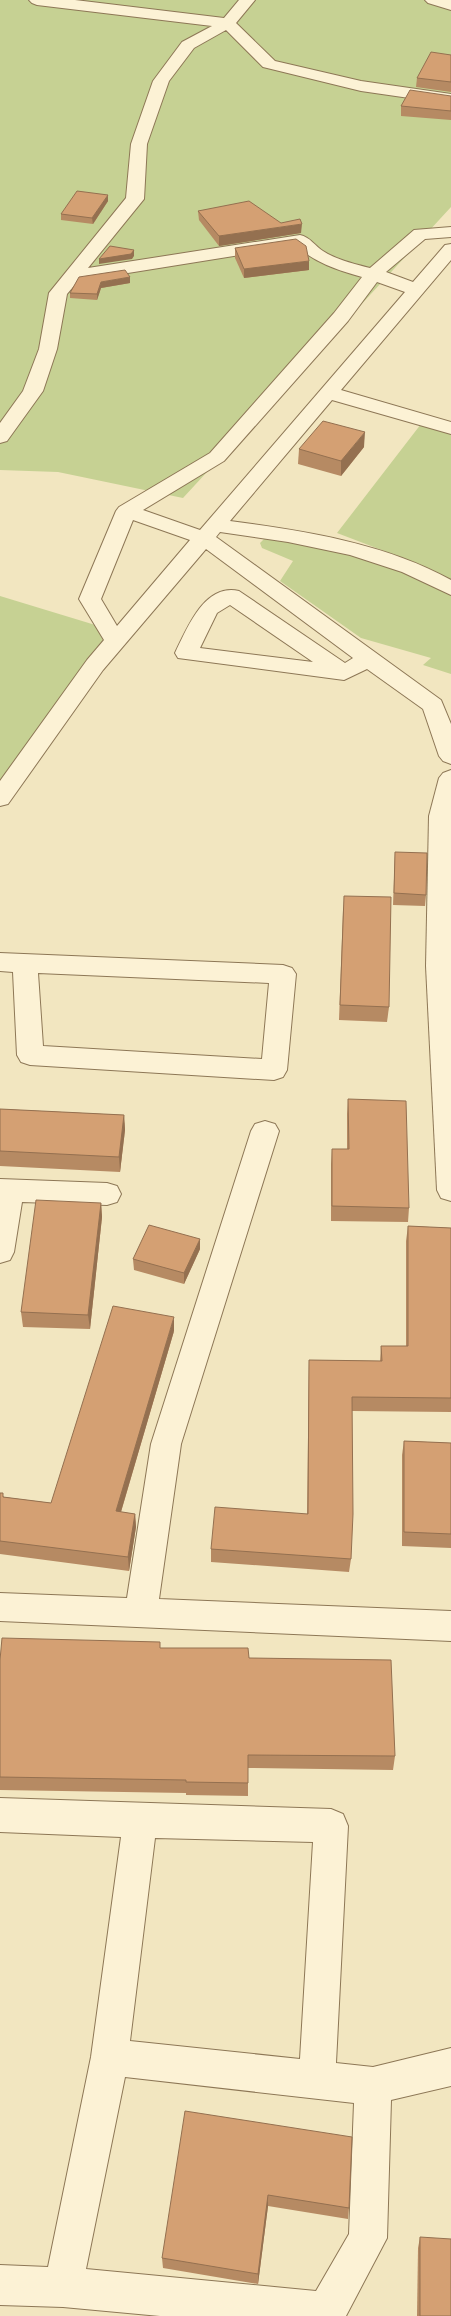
<svg xmlns="http://www.w3.org/2000/svg" width="451" height="2316" viewBox="0 0 451 2316" font-family="'IBM Plex Serif',serif">
<style>
.green{fill:#c6d193}
.lines{fill:none;stroke-linecap:round;stroke-linejoin:round}
.minor-casing{stroke:#8d7756;stroke-width:2}
.minor{fill:#fcf2d5;fill-rule:evenodd}
.wall{fill:#b68a63}
.shaded-wall{fill:#947050}
.building{fill:#d4a073;stroke:#947050}
</style>
<rect width="100%" height="100%" fill="#f2e6c0"/>
<g class="green">
<polygon points="0,0 451,0 451,207 183,498 58,472 0,470"/>
<polygon points="421,424 451,430 451,581 405,559 337,533"/>
<polygon points="265,538 316,545 400,569 451,592 451,674 423,665 431,658 361,638 280,581 293,561 262,548 260,543"/>
<polygon points="0,596 115,631 0,781"/>
</g>
<g class="lines">
<g class="minor-casing">
<g id="minor">
<path d="M29 0H75L224 18 239 0H255L236 23 275 61 361 81 451 94V104L361 91 263 67 226 30 194 48 169 81 147 144 144 199 88 268 300 235C310 237 315 246 323 251 337 260 354 264 370 268L414 230 451 227V237L425 239 386 272 413 282 445 245 451 244V260L341 390 451 422V434L332 400 230 521C305 531 384 543 451 580V595L402 572 350 555 288 542 220 532 216 537 441 700 451 724V764L443 761 439 756 423 709 367 669 344 680 178 658 175 653C187 629 204 583 239 591L345 663 353 658 206 549 103 670 8 804 0 806V781L87 660 104 640 79 599 116 511 119 507 210 453 334 313 362 277C337 270 316 263 296 246L78 281 67 294 57 349 43 391 7 441 0 443V423L23 391 39 349 49 293 126 198 131 144 153 81 182 42 212 26 37 5 32 3ZM377 282 405 292 200 530 143 510 224 461 348 321ZM133 520 190 540 117 626 101 599ZM230 605 313 662 200 648 217 613Z"/>
<polygon points="425,0 451,0 451,10 428,3"/>
<polygon points="451,770 451,1201 441,1198 437,1190 426,966 429,816 439,778 443,773"/>
<path d="M0 953 283 965 292 968 296 974 287 1070 283 1077 274 1080 30 1065 21 1062 17 1055 13 972 0 971ZM38 973 269 983 262 1059 43 1046Z"/>
<polygon points="265,1121 275,1124 279,1131 181,1444 159,1599 451,1611 451,1641 0,1621 0,1593 127,1598 151,1444 251,1131 255,1124"/>
<polygon points="0,1179 107,1183 117,1186 121,1194 117,1202 107,1205 22,1202 14,1252 10,1260 0,1263"/>
<path d="M0 1798 331 1809 343 1814 348 1826 336 2063 373 2067 451 2048V2086L391 2100 387 2238 346 2316H160L63 2307 0 2305V2265L48 2267 91 2057 121 1837 0 1832ZM155 1838 313 1842 300 2059 130 2041ZM125 2077 354 2103 349 2234 316 2291 86 2269Z"/>
</g>
</g>
<use href="#minor" class="minor"/>
</g>
<g class="wall">
<polygon points="451,55 451,92 416,87 417,78"/>
<polygon points="451,96 451,120 401,116 401,106"/>
<polygon points="108,195 108,201 93,224 61,220 61,214"/>
<polygon points="198,211 301,233 219,246 199,220"/>
<polygon points="235,248 309,270 244,278 235,258"/>
<polygon points="130,277 130,283 101,288 97,300 70,298 70,293"/>
<polygon points="364,447 341,476 298,464 299,449"/>
<polygon points="395,852 426,895 425,906 393,905"/>
<polygon points="343,911 389,1007 387,1022 339,1020"/>
<polygon points="348,1099 409,1208 408,1222 331,1221 331,1164 332,1149 347,1149 347,1114"/>
<polygon points="0,1109 124,1115 125,1130 120,1172 0,1166"/>
<polygon points="101,1203 102,1217 90,1329 23,1327 21,1312"/>
<polygon points="408,1226 451,1228 451,1412 352,1411 351,1559 349,1572 211,1562 211,1549 307,1514 309,1360 380,1361 381,1346 406,1346 406,1241"/>
<polygon points="200,1249 184,1284 134,1270 133,1259"/>
<polygon points="174,1331 121,1512 135,1514 136,1527 129,1571 0,1554 0,1493 4,1497 51,1503"/>
<polygon points="404,1441 451,1443 451,1548 402,1546 402,1455"/>
<polygon points="160,1642 160,1648 249,1658 395,1756 393,1770 248,1768 248,1796 186,1795 186,1793 0,1790 0,1660"/>
<polygon points="352,2137 349,2208 348,2219 268,2206 258,2284 163,2268 162,2258"/>
<polygon points="420,2237 451,2316 417,2316 418,2248"/>
</g>
<g class="shaded-wall">
<polygon points="108,195 108,201 93,224 92,218"/>
<polygon points="302,224 301,233 219,246 219,236"/>
<polygon points="134,250 134,256 132,259 99,264 99,259"/>
<polygon points="309,261 309,270 244,278 244,269"/>
<polygon points="130,277 130,283 101,288 97,300 97,294 101,282"/>
<polygon points="365,432 364,447 341,476 341,461"/>
<polygon points="124,1115 125,1130 120,1172 119,1157"/>
<polygon points="101,1203 102,1217 90,1329 88,1315"/>
<polygon points="200,1239 200,1249 184,1284 184,1273"/>
<polygon points="174,1317 174,1331 117,1525 116,1511"/>
<polygon points="135,1514 136,1527 129,1571 128,1557"/>
<polygon points="268,2195 268,2206 258,2284 258,2274"/>
</g>
<g class="building">
<polygon points="431,52 451,55 451,82 417,78"/>
<polygon points="410,90 451,96 451,111 401,106"/>
<polygon points="77,191 108,195 92,218 61,214"/>
<polygon points="249,201 281,223 300,219 302,224 219,236 198,211"/>
<polygon points="296,239 306,246 309,261 244,269 235,248"/>
<polygon points="110,246 134,250 131,254 99,259"/>
<polygon points="125,270 130,277 101,282 97,294 70,293 79,277"/>
<polygon points="323,421 365,432 341,461 299,449"/>
<polygon points="395,852 427,853 426,895 394,893"/>
<polygon points="344,896 391,897 389,1007 340,1005"/>
<polygon points="348,1099 406,1101 409,1208 332,1206 332,1149 349,1149"/>
<polygon points="0,1109 124,1115 119,1157 0,1151"/>
<polygon points="36,1200 101,1203 88,1315 21,1312"/>
<polygon points="149,1225 200,1239 184,1273 133,1259"/>
<polygon points="408,1226 451,1228 451,1398 352,1397 353,1514 351,1559 211,1549 215,1507 308,1514 309,1360 382,1361 381,1346 408,1346"/>
<polygon points="113,1306 174,1317 116,1511 135,1514 128,1557 0,1541 0,1493 3,1493 3,1497 51,1503"/>
<polygon points="404,1441 451,1443 451,1534 404,1532"/>
<polygon points="2,1638 160,1642 160,1648 248,1648 249,1658 391,1660 395,1756 248,1755 248,1783 186,1782 186,1780 0,1777 0,1660"/>
<polygon points="185,2111 352,2137 349,2208 268,2195 258,2274 162,2258"/>
<polygon points="420,2237 451,2239 451,2316 420,2316"/>
</g>
</svg>
